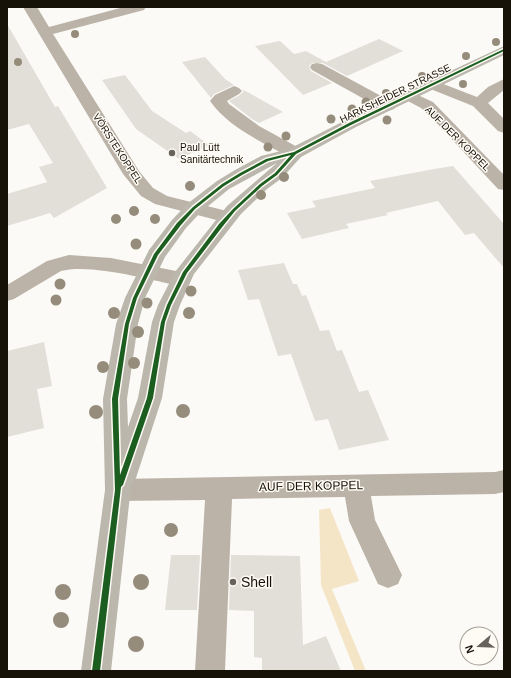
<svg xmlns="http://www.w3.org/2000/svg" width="511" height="678" viewBox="0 0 511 678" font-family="Helvetica,sans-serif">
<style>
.green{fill:#f5e5c7}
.building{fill:#e2ded8}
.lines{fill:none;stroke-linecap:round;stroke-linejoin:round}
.minor{fill:#bbb3a7;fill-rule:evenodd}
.major{fill:#bcb7ac;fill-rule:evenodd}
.cycleway-casing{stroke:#fefbf5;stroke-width:3}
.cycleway{fill:#1b5e20;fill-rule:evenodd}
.tree{fill:#958c7b}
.poi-dot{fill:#67635c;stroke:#fefbf5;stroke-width:1.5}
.labels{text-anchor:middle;stroke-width:3;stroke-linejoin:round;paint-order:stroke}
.far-street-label{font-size:10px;fill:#171208;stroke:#fefbf5}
.far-poi-label{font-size:10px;fill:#171208;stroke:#fefbf5;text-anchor:start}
.street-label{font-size:12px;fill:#171208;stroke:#fefbf5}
.near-poi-label{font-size:14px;fill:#171208;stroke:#fefbf5;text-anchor:start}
</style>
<rect width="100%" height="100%" fill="#fcfaf7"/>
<polygon class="green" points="330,508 359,581 332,589 366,671 355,671 321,585 319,510"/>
<g class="building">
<polygon points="7,24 55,107 58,106 107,188 54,218 50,213 7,226 7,194 47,182 39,167 53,163 29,124 7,130"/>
<polygon points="379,39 403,51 347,76 323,63 312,63 309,66 311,71 332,83 303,95 255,46 280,41 294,54 306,51 326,62"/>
<polygon points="205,57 225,79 234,85 214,94 211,98 182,62"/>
<polygon points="125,75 152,111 186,133 190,131 209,145 179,159 136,129 102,80"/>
<polygon points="242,89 283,112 259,123 252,119 229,101 240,95 244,91"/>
<polygon points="453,166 504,224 504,268 474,233 465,235 438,201 386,213 388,215 346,224 349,228 302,239 287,213 316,207 312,201 375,188 370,181 434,169"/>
<polygon points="284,263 293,284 297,284 302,296 306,295 320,331 329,330 337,351 342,350 359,392 368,390 389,440 339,450 328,419 315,421 291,354 278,356 259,299 248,300 238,270"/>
<polygon points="44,342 52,386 37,389 44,428 7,437 7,351"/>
<polygon points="171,555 200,555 197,610 165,610"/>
<polygon points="231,555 300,556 303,645 326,636 341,671 262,671 262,658 254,657 254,611 229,610"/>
</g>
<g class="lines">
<g class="minor">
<polygon points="23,7 37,7 49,27 124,7 146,7 144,10 53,34 139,171 153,188 167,196 235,213 237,217 235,221 228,223 155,204 141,196 123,174"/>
<polygon points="317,63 322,64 394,103 396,106 394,109 388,111 382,109 312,70 310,67 312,64"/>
<polygon points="504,79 504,90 488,103 504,119 504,133 498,131 473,106 428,88 425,85 428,82 433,80 477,97 488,87"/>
<path d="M234 86 239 88 242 91 239 94 227 101 229 104 259 126 301 149 304 153 301 157 295 158 289 157C262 142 228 127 210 101L215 95Z"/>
<polygon points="409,91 433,102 504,175 504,190 498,189 433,119 421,108 404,99 401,96 404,93"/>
<path d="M69 255 111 258 181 272 188 274 191 279 188 284 181 286C150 280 90 263 61 271L14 299 7 301V285L47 261Z"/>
<polygon points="504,470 504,492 495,494 371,496 375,520 402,575 398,584 388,588 378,584 349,521 345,497 232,499 225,671 195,671 205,500 118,501 109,498 105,490 109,482 118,479 495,472"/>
</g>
<path class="major" d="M504 46V55L356 127 301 157 282 178 267 189 241 214 194 274 180 305 174 322 162 398 136 478 131 486 111 671H81L105 490 103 399 116 324 125 298 149 250 172 220 187 204 217 181 235 170 261 156 289 149 344 121ZM277 163 227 206 175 272 158 305 152 322 138 398 128 427 127 399 138 324 145 298 165 257 186 228 201 212 229 189Z"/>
<g class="cycleway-casing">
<path id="cycleway" d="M504 49V51L351 125 296 154 277 175 262 186 235 211 223 226 187 273 171 305 165 322 153 398 123 485 121 487 100 671H92L115 490 112 399 125 324 133 298 154 254 177 223 193 207 222 184 240 173 266 159 294 152 349 123ZM291 155 275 173 260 184 233 209 219 224 183 272 167 305 161 322 147 398 120 475 118 399 129 324 137 298 158 255 181 225 195 209 224 186 242 175 268 161Z"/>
</g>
<use href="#cycleway" class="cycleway"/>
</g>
<g class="tree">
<circle cx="75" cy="34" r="4"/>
<circle cx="496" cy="42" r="4"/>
<circle cx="466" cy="56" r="4"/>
<circle cx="18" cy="62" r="4"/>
<circle cx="422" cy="76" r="4"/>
<circle cx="463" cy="84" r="4"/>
<circle cx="386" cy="93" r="4"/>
<circle cx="366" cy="102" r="4.5"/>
<circle cx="352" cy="109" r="4.5"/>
<circle cx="331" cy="119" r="4.5"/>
<circle cx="387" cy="120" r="4.5"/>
<circle cx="286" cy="136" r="4.5"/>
<circle cx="268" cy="147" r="4.5"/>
<circle cx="284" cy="177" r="5"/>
<circle cx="190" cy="186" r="5"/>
<circle cx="261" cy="195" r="5"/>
<circle cx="134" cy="211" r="5"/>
<circle cx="116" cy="219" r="5"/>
<circle cx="155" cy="219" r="5"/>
<circle cx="136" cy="244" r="5.5"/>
<circle cx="60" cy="284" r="5.5"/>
<circle cx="191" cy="291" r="5.5"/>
<circle cx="56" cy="300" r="5.5"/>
<circle cx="147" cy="303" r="5.5"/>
<circle cx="114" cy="313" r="6"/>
<circle cx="189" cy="313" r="6"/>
<circle cx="138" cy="332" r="6"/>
<circle cx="134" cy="363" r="6"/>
<circle cx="103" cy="367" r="6"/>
<circle cx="183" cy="411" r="7"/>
<circle cx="96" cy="412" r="7"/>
<circle cx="171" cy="530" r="7"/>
<circle cx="141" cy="582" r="8"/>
<circle cx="63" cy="592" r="8"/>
<circle cx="61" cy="620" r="8"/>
<circle cx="136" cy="644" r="8"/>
</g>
<g class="poi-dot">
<circle cx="172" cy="153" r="4"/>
<circle cx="233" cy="582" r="4"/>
</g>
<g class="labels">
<g class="far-street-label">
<text transform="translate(395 93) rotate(-26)" y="4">HARKSHEIDER STRASSE</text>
<text transform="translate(458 138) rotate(45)" y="4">AUF DER KOPPEL</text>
<text transform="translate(118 148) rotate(57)" y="4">VÖRSTEKOPPEL</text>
</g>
<g class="far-poi-label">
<text x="180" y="151">Paul Lütt<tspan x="180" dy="12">Sanitärtechnik</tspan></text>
</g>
<g class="street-label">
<text transform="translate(311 486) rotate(-1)" y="4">AUF DER KOPPEL</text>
</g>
<g class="near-poi-label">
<text x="241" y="587">Shell</text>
</g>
</g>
<rect width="511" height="678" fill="none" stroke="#171208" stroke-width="16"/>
<g transform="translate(479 646) rotate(251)"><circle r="19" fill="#fefbf5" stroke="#a29e96"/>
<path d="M0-3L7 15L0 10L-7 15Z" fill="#67635c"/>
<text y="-6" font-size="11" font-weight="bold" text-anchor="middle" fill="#171208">N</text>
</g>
</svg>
